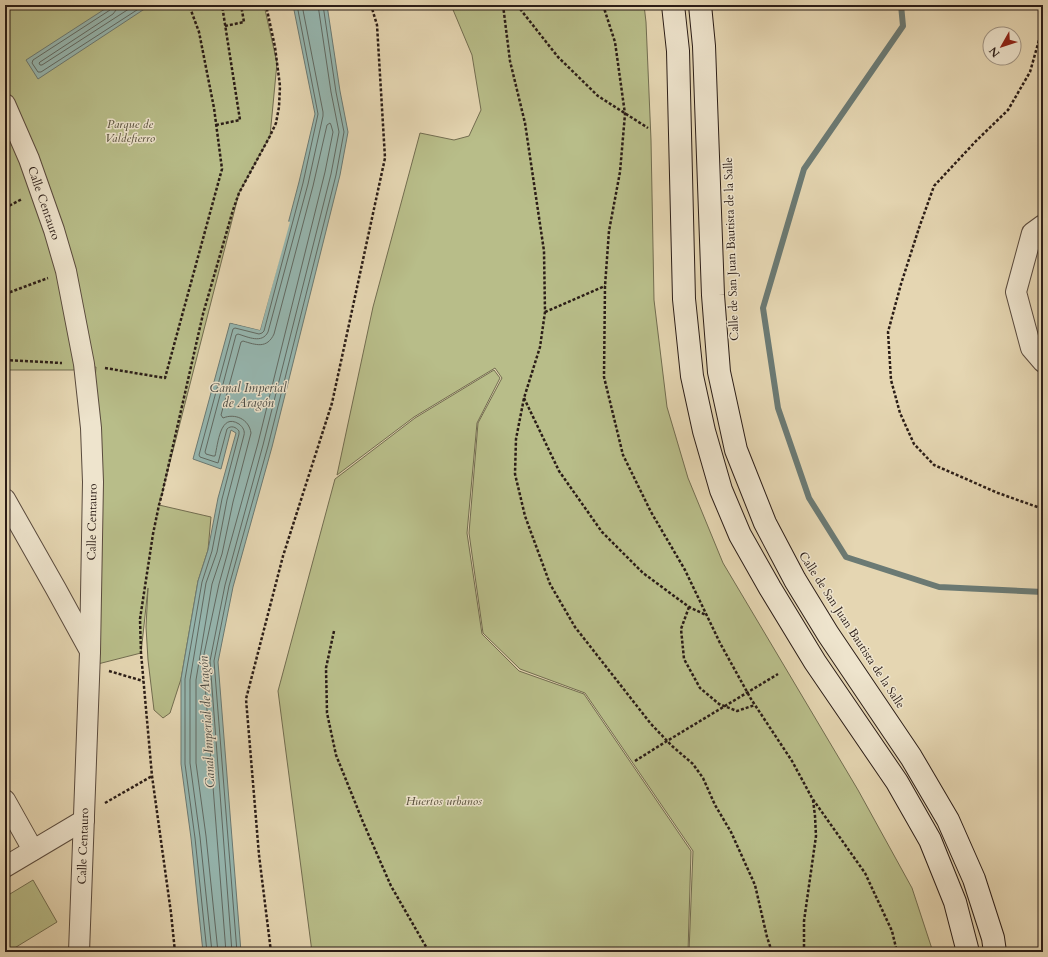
<svg xmlns="http://www.w3.org/2000/svg" width="1048" height="957" viewBox="0 0 1048 957" font-family="Cardo,serif">
<style>
.green{fill:#b8bd89;stroke:#726d50}
.water{fill:#96b8b2;stroke:#6b7a74}
.pier{fill:#e5d6b2}
.lines{fill:none;stroke-linecap:round;stroke-linejoin:round}
.shore{stroke:#606a64;stroke-width:1}
.stream{stroke:#6b7a74;stroke-width:6}
.minor-casing{stroke:#5a4b3e;stroke-width:22}
.secondary-casing{stroke:#2b1d17;stroke-width:24}
.path{stroke:#2b1d17;stroke-width:2.5;stroke-dasharray:3 2;stroke-linecap:butt}
.minor{stroke:#eee4cd;stroke-width:20}
.secondary{stroke:#eee4cd;stroke-width:22}
.labels{text-anchor:middle;stroke-width:3;stroke-linejoin:round;paint-order:stroke}
.park-label{font-size:12px;font-style:italic;fill:#554d39;stroke:#eee4cd}
.street-label{font-size:12px;fill:#2b1d17;stroke:#eee4cd}
.water-label{font-size:13px;font-style:italic;fill:#4b4c46;stroke:#eee4cd}
</style>
<rect width="100%" height="100%" fill="#e5d6b2"/>
<filter id="stains"><feTurbulence type="fractalNoise" baseFrequency=".005" numOctaves="4"/><feColorMatrix values="0 0 0 0 .2 0 0 0 0 .09 0 0 0 0 .02 0 0 0 .5 -.17"/></filter>
<radialGradient id="worn" r=".72"><stop offset=".6" stop-color="#630" stop-opacity="0"/><stop offset="1" stop-color="#630" stop-opacity=".3"/></radialGradient>
<g class="green">
<polygon points="5,5 264,5 277,63 270,136 239,193 159,505 211,517 208,550 198,581 181,679 170,713 163,718 154,710 148,660 146,627 148,588 141,653 90,666 91,428 96,367 73,370 5,370"/>
<polygon points="451,5 644,5 646,22 651,140 654,300 667,407 688,478 723,563 858,790 912,888 933,952 689,952 693,851 585,693 520,669 483,633 469,533 478,423 502,378 495,368 414,417 337,475 373,307 420,133 454,140 469,136 481,110 472,55"/>
<polygon points="494,370 500,378 477,423 467,533 482,634 519,671 584,694 691,851 688,952 312,952 278,691 335,479 415,418"/>
<polygon points="33,880 57,922 8,952 5,952 5,897"/>
</g>
<g class="water">
<polygon points="111,5 144,5 146,8 38,79 26,60"/>
<polygon points="293,5 327,5 340,91 348,132 340,175 272,447 233,587 218,662 241,952 203,952 191,838 181,764 181,679 198,581 208,550 218,498 236,433 231,430 221,469 193,459 230,323 260,330 299,182 315,114"/>
</g>
<polygon class="pier" points="287,221 290,222 260,330 228,322 231,321 258,328"/>
<g class="lines">
<g class="shore">
<polyline points="112,5 112,8 110,10 33,60 32,63 38,72 41,72 140,8 141,5"/>
<polyline points="117,5 116,10 113,14 40,62 39,63 40,65 42,65 135,5"/>
<path d="M207 952 195 838 185 764V679L202 582 212 551 222 499 239 434V431C236 427 231 425 227 429L218 463 200 457 199 455 233 329 235 328 259 334 262 333 264 331 303 183 318 114 297 5"/>
<path d="M212 952 200 837 190 763V680L206 583 217 552 227 500 244 435C245 431 243 427 239 424 220 412 218 444 215 456H213L206 454 205 452 236 335 238 334C248 337 262 344 268 332L308 184 323 116V112L302 5"/>
<path d="M218 952 206 836 196 763V680L212 584 222 554 233 502 251 433C249 419 235 413 223 418L221 415 241 342 243 341C256 345 267 349 274 334L313 186 327 125 330 123 331 125 333 132 325 172 258 443 219 584 203 659 226 952"/>
<polyline points="232,952 210,661 225,585 263,445 331,174 339,132 331,92 318,5"/>
<polyline points="237,952 214,661 229,586 268,446 336,175 344,132 336,92 323,5"/>
</g>
<polyline class="stream" points="901,5 903,26 804,169 763,308 778,408 809,498 846,557 939,587 1043,592"/>
<g class="minor-casing">
<g id="minor">
<polyline points="5,104 29,159 54,230 66,271 84,364 91,428 93,482 90,652 79,952"/>
<polyline points="1043,225 1032,233 1016,292 1031,348 1043,362"/>
<polyline points="5,499 56,589 90,651"/>
<polyline points="5,800 33,850"/>
<polyline points="5,867 84,820"/>
</g>
</g>
<g class="secondary-casing">
<g id="secondary">
<polyline points="673,5 678,51 684,299 692,376 704,431 721,490 740,535 770,588 815,662 897,782 930,840 955,902 968,952"/>
<polyline points="700,5 704,46 713,295 719,372 736,450 765,523 795,580 828,634 911,757 948,820 974,879 993,938 995,952"/>
</g>
</g>
<g class="path">
<polyline points="503,5 510,61 525,123 544,251 545,312 540,347 524,398 516,439 515,474 525,516 550,584 575,627 651,724 672,746 693,764 703,778 715,805 731,832 755,885 767,937 772,952"/>
<polyline points="517,5 558,57 598,96 648,128"/>
<polyline points="603,5 615,42 625,114 620,172 609,231 605,286 604,377 623,455 651,512 685,570 720,643 751,699 792,761 812,798 865,873 892,931 897,952"/>
<polyline points="225,26 244,22 241,5"/>
<polyline points="1043,26 1030,72 1008,110 976,141 934,186 919,228 901,284 888,332 891,380 900,413 914,444 934,465 998,493 1043,509"/>
<polyline points="216,125 240,120 222,5"/>
<polyline points="5,208 22,199"/>
<polyline points="5,294 48,278"/>
<polyline points="545,312 605,286"/>
<polyline points="5,360 62,363"/>
<polyline points="105,368 165,378 222,169 214,108 199,32 189,5"/>
<polyline points="524,398 559,471 602,532 643,573 689,607 706,615"/>
<polyline points="689,607 681,629 684,659 700,688 719,704 737,711 755,705"/>
<polyline points="334,631 326,668 327,713 336,755 363,822 391,886 429,952"/>
<polyline points="109,671 143,681"/>
<polyline points="635,761 667,741 778,674"/>
<polyline points="105,803 152,776"/>
<polyline points="175,952 171,913 152,776 141,653 140,619 153,534 159,505 162,494 203,314 233,210 239,193 270,136 276,123 279,107 280,86 275,47 266,5"/>
<polyline points="271,952 259,855 246,699 283,556 332,403 385,158 377,25 371,5"/>
<polyline points="804,952 804,921 816,836 815,816 813,800"/>
</g>
<use href="#minor" class="minor"/>
<use href="#secondary" class="secondary"/>
</g>
<g class="labels">
<g class="park-label">
<text x="130" y="128">Parque de<tspan x="130" dy="14">Valdefierro</tspan></text>
<text x="444" y="805">Huertos urbanos</text>
</g>
<g class="street-label">
<text transform="translate(44 203) rotate(71)" y="4">Calle Centauro</text>
<text transform="translate(731 249) rotate(-92)" y="4">Calle de San Juan Bautista de la Salle</text>
<text transform="translate(92 522) rotate(-89)" y="4">Calle Centauro</text>
<text transform="translate(852 630) rotate(57)" y="4">Calle de San Juan Bautista de la Salle</text>
<text transform="translate(83 846) rotate(-88)" y="4">Calle Centauro</text>
</g>
<g class="water-label">
<text x="248" y="392">Canal Imperial<tspan x="248" dy="15">de Aragón</tspan></text>
<text transform="translate(206 722) rotate(-93)" y="5">Canal Imperial de Aragón</text>
</g>
</g>
<rect width="1048" height="957" fill="none" stroke="#e5d6b2" stroke-width="20"/>
<rect x="6" y="6" width="1036" height="945" fill="none" stroke="#2b1d17" stroke-width="2"/>
<rect x="10" y="10" width="1028" height="937" fill="none" stroke="#2b1d17"/>
<g transform="translate(1002 46) rotate(231)"><circle r="19" fill="#eee4cd" stroke="#a09484"/>
<path d="M0-3L7 15L0 10L-7 15Z" fill="#8f2418"/>
<text y="-6" font-size="11" font-weight="bold" text-anchor="middle" fill="#2b1d17">N</text>
</g>
<rect width="100%" height="100%" filter="url(#stains)"/>
<rect width="100%" height="100%" fill="url(#worn)"/>
</svg>
